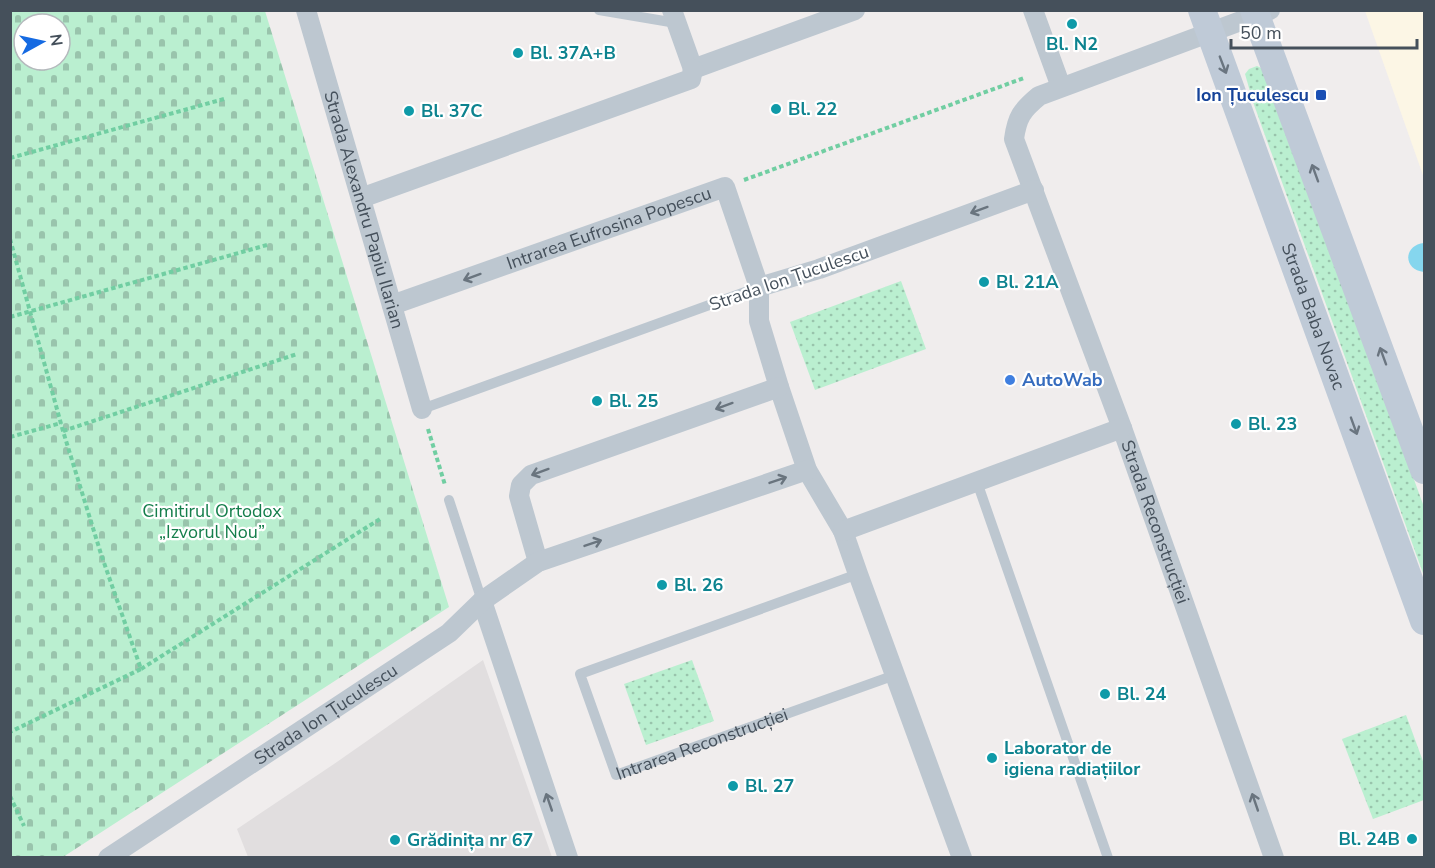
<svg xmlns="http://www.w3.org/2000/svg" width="1435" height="868" viewBox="0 0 1435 868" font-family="'Nunito Sans',sans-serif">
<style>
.commercial{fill:#fcf6e5}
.education{fill:#e1dedf}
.grass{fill:url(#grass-dots)}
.cemetery{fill:url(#cemetery-stones);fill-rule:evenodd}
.water{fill:#85d6ee}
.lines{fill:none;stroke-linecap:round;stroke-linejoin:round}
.path{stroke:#71cea2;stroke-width:4;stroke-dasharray:4.5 3;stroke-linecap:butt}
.lane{stroke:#bdc7d0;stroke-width:10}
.street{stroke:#bdc7d0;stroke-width:20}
.secondary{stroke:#bfcad7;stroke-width:28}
.oneway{stroke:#6a7580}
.oneway2{stroke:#69747e}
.culture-dot{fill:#0f9aa8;stroke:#fff;stroke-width:2}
.transit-dot{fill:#1a4fb4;stroke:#fff;stroke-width:2}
.shop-dot{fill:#3f7fe0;stroke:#fff;stroke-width:2}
.labels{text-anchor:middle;stroke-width:4.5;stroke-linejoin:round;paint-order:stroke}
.culture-label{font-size:18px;font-weight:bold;fill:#0d838f;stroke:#fff;text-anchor:start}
.transit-label{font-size:18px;font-weight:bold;fill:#164399;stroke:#fff;text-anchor:end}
.street-label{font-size:18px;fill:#45505b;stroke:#fff}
.shop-label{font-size:18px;font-weight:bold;fill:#366cbe;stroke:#fff;text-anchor:start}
.park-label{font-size:18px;fill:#147e4b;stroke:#fff}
</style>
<defs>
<pattern id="grass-dots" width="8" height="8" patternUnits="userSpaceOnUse" patternTransform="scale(1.5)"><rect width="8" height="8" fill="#baefd0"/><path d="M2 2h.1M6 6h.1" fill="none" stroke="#99c4ac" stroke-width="1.8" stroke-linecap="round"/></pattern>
<pattern id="cemetery-stones" width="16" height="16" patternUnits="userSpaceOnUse" patternTransform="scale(1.5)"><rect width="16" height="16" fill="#baefd0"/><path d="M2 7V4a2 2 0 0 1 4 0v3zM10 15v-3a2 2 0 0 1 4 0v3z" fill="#99c4ac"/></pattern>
</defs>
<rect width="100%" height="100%" fill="#f0eded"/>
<polygon class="commercial" points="1367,11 1424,11 1424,178 1365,11"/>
<polygon class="education" points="483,660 552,857 248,857 237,829 334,764"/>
<g class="grass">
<polygon points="1257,66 1265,70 1424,507 1424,576 1253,102 1245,74 1249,69"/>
<polygon points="901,281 926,349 815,390 790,322"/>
<polygon points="692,660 714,721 646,745 624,684"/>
<polygon points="1406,715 1424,764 1424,800 1373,819 1342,739"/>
</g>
<path class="cemetery" d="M10 11H265L449 607 63 857H11ZM24 24H60V60H24Z"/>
<path class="water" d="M1424 243V272C1403 270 1403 245 1424 243Z"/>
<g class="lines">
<g class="path">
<polyline points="10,158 224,99"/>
<polyline points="744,180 1024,78"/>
<polyline points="10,239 63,431 101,554 141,669 10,732"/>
<polyline points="10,317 267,245"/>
<polyline points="428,429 445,485"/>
<polyline points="63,431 297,354"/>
<polyline points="10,437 61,423"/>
<polyline points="141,669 380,519"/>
<polyline points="10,796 24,826"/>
</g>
<g class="lane">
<polyline points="599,10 676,23"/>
<polyline points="422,409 759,287"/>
<polyline points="977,482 1108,858"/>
<polyline points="449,500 482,601"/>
<path id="s1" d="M858 574 580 674 616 775 895 675"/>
</g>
<g class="street">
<path id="s2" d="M306 10 422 409"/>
<polyline points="672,10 693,69"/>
<polyline points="1033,10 1061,87"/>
<path id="s3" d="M1270 10 1039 96C1022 110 1017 117 1014 139L1122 428 1274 858"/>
<polyline points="693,69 855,10"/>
<polyline points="361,198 691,79 693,69"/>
<polyline points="759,287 819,269 1034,190"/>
<path id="s4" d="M392 305 725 187 759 287V321L779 387 807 470 843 531 858 574 962 858"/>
<polyline points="843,531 1122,428"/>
<polyline points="538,562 519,496 521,485 531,475 779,387"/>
<polyline points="482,601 568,858"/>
<path id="s5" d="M108 858 449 633 482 601 538 562 807 470"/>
</g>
<g class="secondary">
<path id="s6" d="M1202 10 1424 621"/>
<polyline points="1254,10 1424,470"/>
</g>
</g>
<defs><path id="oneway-shaft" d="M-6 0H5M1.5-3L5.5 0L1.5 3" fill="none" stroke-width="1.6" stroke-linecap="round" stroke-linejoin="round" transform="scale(1.5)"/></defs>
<g class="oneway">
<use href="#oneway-shaft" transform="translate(1223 65) rotate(69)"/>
<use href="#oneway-shaft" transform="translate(1315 173) rotate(-110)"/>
<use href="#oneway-shaft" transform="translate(1383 356) rotate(-110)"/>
<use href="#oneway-shaft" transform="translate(1354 426) rotate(70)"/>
</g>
<g class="oneway2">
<use href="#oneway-shaft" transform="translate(979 210) rotate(160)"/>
<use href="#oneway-shaft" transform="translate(472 277) rotate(160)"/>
<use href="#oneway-shaft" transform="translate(724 406) rotate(160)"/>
<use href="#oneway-shaft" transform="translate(540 472) rotate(160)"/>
<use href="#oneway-shaft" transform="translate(778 480) rotate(-19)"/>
<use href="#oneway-shaft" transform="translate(593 543) rotate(-19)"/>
<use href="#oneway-shaft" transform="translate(549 802) rotate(-109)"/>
<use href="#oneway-shaft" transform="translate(1255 802) rotate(-109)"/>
</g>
<g class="culture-dot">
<circle cx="1072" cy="24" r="6"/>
<circle cx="518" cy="53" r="6"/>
<circle cx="776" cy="109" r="6"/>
<circle cx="409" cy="111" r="6"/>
<circle cx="984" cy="282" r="6"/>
<circle cx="597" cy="401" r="6"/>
<circle cx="1236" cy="424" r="6"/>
<circle cx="662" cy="585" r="6"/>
<circle cx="1105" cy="694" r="6"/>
<circle cx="992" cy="758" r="6"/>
<circle cx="733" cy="786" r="6"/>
<circle cx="1412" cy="839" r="6"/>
<circle cx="395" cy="840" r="6"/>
</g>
<rect class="transit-dot" x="1315" y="89" width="12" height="12" rx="3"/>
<circle class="shop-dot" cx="1010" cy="380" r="6"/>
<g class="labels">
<g class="culture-label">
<text x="1072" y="50" text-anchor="middle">Bl. N2</text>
<text x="530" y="59">Bl. 37A+B</text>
<text x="788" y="115">Bl. 22</text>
<text x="421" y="117">Bl. 37C</text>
<text x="996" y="288">Bl. 21A</text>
<text x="609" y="407">Bl. 25</text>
<text x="1248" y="430">Bl. 23</text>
<text x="674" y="591">Bl. 26</text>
<text x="1117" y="700">Bl. 24</text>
<text x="1004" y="754">Laborator de<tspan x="1004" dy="21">igiena radiațiilor</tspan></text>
<text x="745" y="792">Bl. 27</text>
<text x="1400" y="845" text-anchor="end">Bl. 24B</text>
<text x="407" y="846">Grădinița nr 67</text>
</g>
<g class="transit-label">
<text x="1309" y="101">Ion Țuculescu</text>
</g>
<g class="street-label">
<text dy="6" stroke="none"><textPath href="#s2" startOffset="208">Strada Alexandru Papiu Ilarian</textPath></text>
<text dy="6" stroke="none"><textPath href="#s4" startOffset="230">Intrarea Eufrosina Popescu</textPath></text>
<text transform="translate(789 278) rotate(-19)" y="6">Strada Ion Țuculescu</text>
<text dy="6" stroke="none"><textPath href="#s6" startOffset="326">Strada Baba Novac</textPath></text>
<text dy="6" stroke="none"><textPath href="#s3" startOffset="706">Strada Reconstrucției</textPath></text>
<text dy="6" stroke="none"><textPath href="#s5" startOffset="261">Strada Ion Țuculescu</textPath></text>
<text dy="6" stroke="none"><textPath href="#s1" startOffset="494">Intrarea Reconstrucției</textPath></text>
</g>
<g class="shop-label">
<text x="1022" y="386">AutoWab</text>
</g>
<g class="park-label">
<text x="212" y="517">Cimitirul Ortodox<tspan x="212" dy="21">„Izvorul Nou”</tspan></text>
</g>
</g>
<rect width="1435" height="868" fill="none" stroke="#45505b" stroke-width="24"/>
<g transform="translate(42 42) rotate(82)"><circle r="28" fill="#ffffff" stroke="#b5b9bd" stroke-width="1.5"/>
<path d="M0-4.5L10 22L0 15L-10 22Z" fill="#156ae2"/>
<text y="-9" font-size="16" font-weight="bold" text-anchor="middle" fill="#45505b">N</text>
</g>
<path d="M1231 39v9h186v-9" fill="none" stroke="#45505b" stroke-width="3"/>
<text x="1240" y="39" font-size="18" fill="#45505b" stroke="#ffffff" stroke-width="4.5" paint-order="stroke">50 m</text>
</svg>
